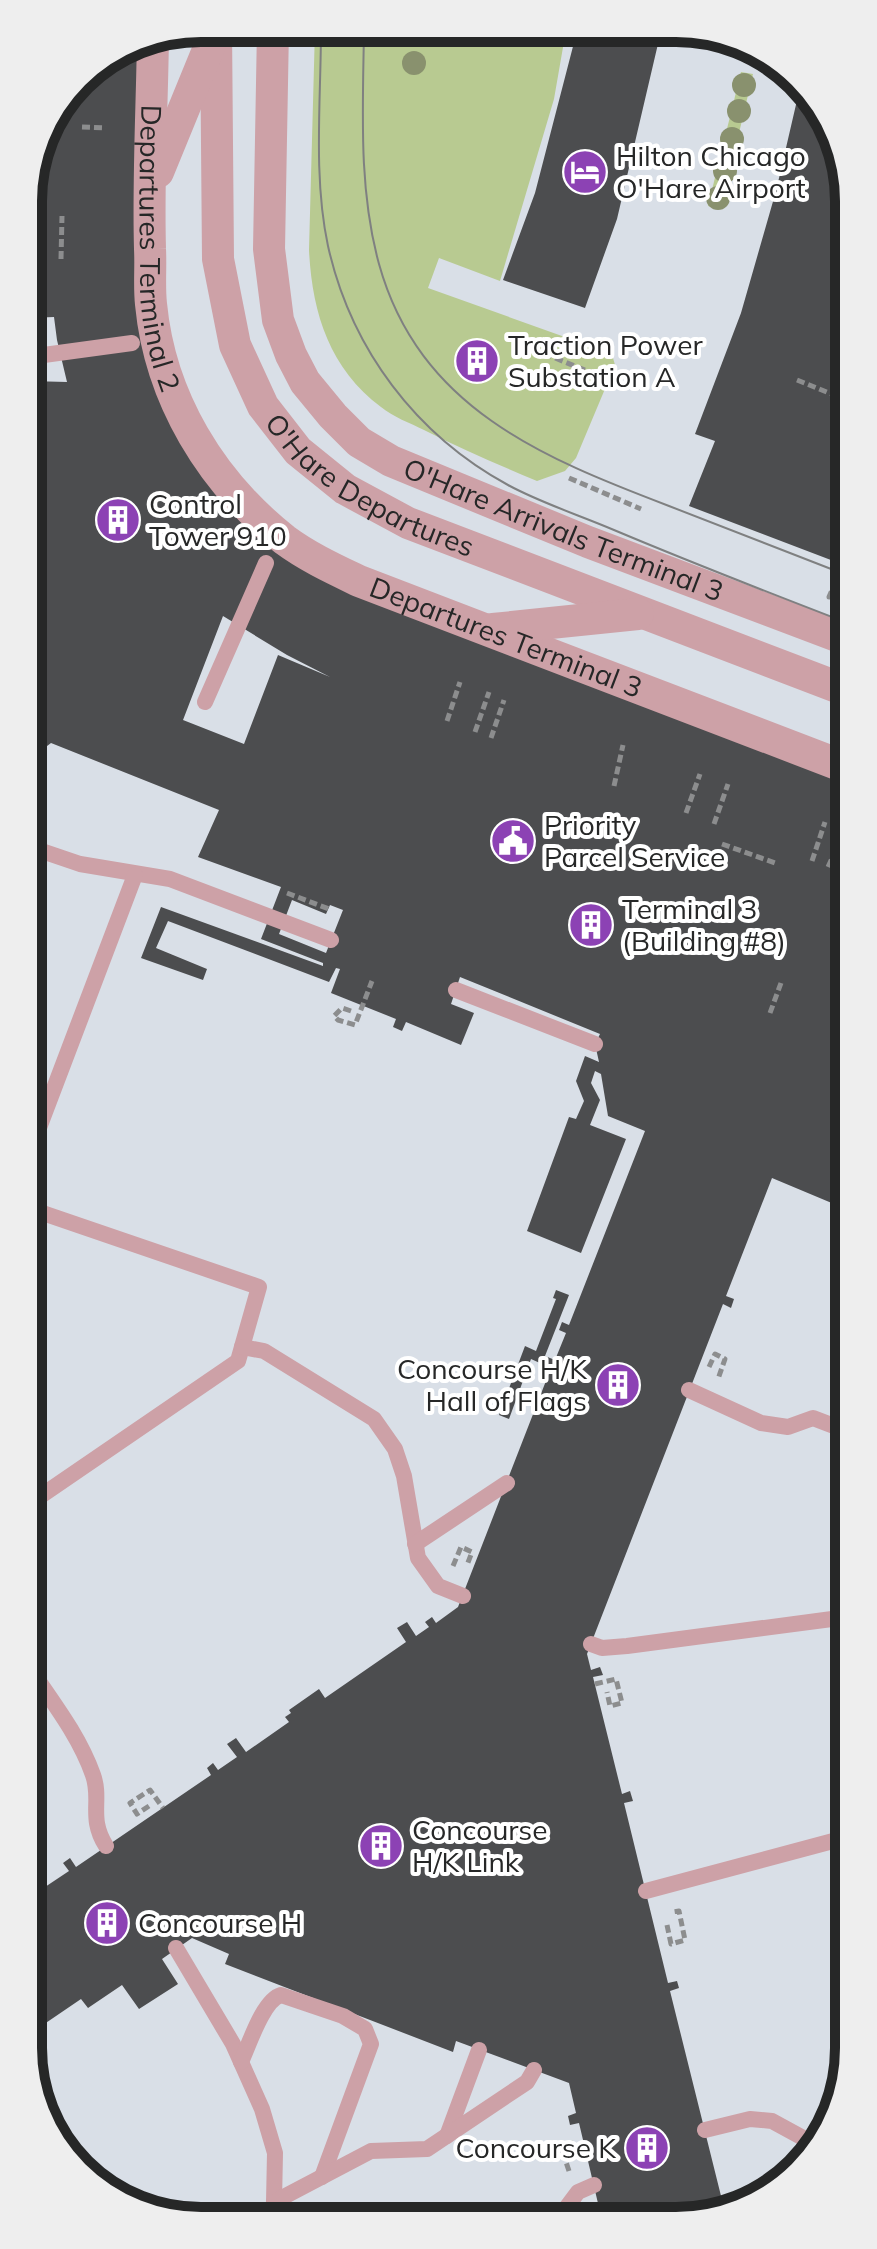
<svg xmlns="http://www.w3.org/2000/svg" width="877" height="2249" viewBox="0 0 877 2249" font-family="Mulish,sans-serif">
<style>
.built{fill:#d9dfe7}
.green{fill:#b8ca91}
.building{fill:#4c4d4f;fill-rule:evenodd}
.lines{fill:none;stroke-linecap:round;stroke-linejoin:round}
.path{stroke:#8c8d8e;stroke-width:5;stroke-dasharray:8 4;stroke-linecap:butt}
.service{stroke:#cda1a7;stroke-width:16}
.minor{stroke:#cda1a7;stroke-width:32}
.tram{stroke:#7f8081;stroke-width:2}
.tree{fill:#89916e}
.labels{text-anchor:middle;stroke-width:8;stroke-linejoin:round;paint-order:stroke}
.poi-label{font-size:28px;fill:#262727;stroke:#fff;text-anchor:start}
.street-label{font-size:28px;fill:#262727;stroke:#fff}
.rim{fill:none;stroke:#262727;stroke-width:10}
</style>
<rect width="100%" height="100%" fill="#eaebed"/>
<polygon class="built" points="201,28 711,31 798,78 843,156 849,2059 813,2154 721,2215 167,2218 86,2178 34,2093 28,189 46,125 86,71 135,41"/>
<g class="green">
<path d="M315 29 566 30 554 99 500 281 439 258 428 288 604 351 613 358 615 365 576 458 565 471 537 481C499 465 461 449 424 430 410 423 393 417 381 407 329 368 312 312 309 250Z"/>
<polygon points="741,72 753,74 721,209 708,206"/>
</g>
<g class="building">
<polygon points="577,31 661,31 617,219 585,308 503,280 535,193"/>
<path d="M146 39 163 381 280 539 845 773 846 1209 772 1178 726 1296 734 1299 731 1308 723 1304 587 1654 591 1670 600 1667 603 1675 593 1677 622 1794 630 1791 633 1801 624 1803 668 1983 677 1981 679 1988 670 1991 725 2212 721 2215 601 2216 579 2123 570 2125 568 2116 576 2113 569 2083 456 2041 453 2052 225 1964 229 1954 192 1938 162 1959 178 1984 139 2009 122 1985 88 2008 81 1999 34 2031 33 1895 69 1871 63 1863 70 1858 76 1867 211 1775 207 1768 213 1763 218 1770 237 1757 227 1744 236 1738 246 1752 289 1722 285 1717 291 1713 289 1710 319 1689 325 1698 406 1642 397 1628 407 1622 416 1636 429 1627 425 1622 432 1617 436 1623 458 1607 551 1368 531 1359 509 1419 499 1415 525 1346 536 1351 556 1299 553 1298 556 1290 569 1295 545 1356 555 1360 566 1333 559 1330 562 1322 569 1325 645 1131 608 1116 601 1074 595 1071 591 1083 600 1100 590 1125 626 1139 581 1253 527 1231 569 1117 576 1119 584 1101 576 1081 585 1056 599 1062 595 1044 600 1034 460 977 451 1004 474 1013 461 1045 406 1022 402 1031 393 1027 396 1019 331 993 340 969 336 968 329 982 168 921 156 948 207 969 203 980 141 958 161 907 323 966V963L261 939 281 887 198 857 219 810 51 743 30 759 29 381 67 382 57 340 54 317 29 318 28 189 46 125 86 71 135 41ZM223 616 287 655 330 677 278 655 244 744 183 720ZM292 900 326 914 330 905 343 910 326 953 279 934Z"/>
<polygon points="801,83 843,156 844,565 689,506 715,441 695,434 741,313 776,191"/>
<polygon points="469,349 491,357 484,373 463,365"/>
</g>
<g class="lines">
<g class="path">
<polyline points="82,127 106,128"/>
<polyline points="61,259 62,216"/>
<polyline points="533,349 614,382"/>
<polyline points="797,380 844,399"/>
<polyline points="833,409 837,396"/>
<polyline points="569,478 641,509"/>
<polyline points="831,597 829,597 832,590 844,595"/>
<polyline points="447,721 460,682"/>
<polyline points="475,732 489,692"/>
<polyline points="491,738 504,700"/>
<polyline points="614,786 623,745"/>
<polyline points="686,813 700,774"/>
<polyline points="714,824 728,784"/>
<polyline points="722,844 778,864"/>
<polyline points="812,861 825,822"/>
<polyline points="828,867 845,830"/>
<polyline points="287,893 329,909"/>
<polyline points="351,1011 342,1008 334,1016 338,1020 355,1025 372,981"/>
<polyline points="770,1013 781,983"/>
<polyline points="709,1367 715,1354 725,1359 718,1379"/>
<polyline points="453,1566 461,1547 472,1552 467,1565"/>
<polyline points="595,1684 616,1679 622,1703 610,1706 607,1692"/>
<polyline points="149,1806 137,1814 130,1803 150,1790 163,1808"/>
<polyline points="667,1925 671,1944 685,1940 679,1911 672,1912"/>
<polyline points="569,2171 561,2147 572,2143 577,2158"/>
</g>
<g class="service">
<polyline points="29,357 132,343"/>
<polyline points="205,702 266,563"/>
<polyline points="30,847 80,864 170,879 331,940"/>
<polyline points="456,990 595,1044"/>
<polyline points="31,1149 135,875"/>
<polyline points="31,1209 259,1287 238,1361 32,1502"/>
<polyline points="242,1347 264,1351 374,1419 395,1449 404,1476 418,1558 438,1586 463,1596"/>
<polyline points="689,1390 761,1423 788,1427 813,1418 847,1431"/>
<polyline points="415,1544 507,1483"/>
<polyline points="591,1644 602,1648 627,1646 847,1617"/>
<path d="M33 1673C55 1705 80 1738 93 1775 102 1800 88 1818 106 1846"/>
<polyline points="646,1891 848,1837"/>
<polyline points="176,1948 233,2044 262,2109 275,2153 274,2202 271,2217"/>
<path d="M241 2062C249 2045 263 2000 281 1995L343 2016 365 2029 371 2044 322 2177"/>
<polyline points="705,2130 750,2119 772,2121 816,2145"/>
<polyline points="447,2136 479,2050"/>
<polyline points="274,2202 371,2151 427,2149 527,2082 534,2070"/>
<polyline points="560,2216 578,2192 594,2185"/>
</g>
<g class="minor">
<path id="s1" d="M216 28 218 259 235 345 263 406 298 451 345 489 408 523 845 690"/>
<path id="s2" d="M273 28 269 249 278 320 291 355 305 382 333 416 359 442 391 461 588 542 845 639"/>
<path id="s3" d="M153 37C152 108 148 179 150 249 151 267 149 286 151 304 160 398 211 482 285 540 308 557 334 569 359 581L845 767"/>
<polyline points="158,172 210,45"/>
<polyline points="493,629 638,614"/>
</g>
<g class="tram">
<path d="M321 29C321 100 313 176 328 246 351 349 416 435 508 485 541 503 579 515 614 530 690 562 767 592 845 622"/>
<path d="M364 29C363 107 358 188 379 264 419 408 543 458 669 506 728 529 786 552 844 574"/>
</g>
</g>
<g class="tree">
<circle cx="414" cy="63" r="12"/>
<circle cx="744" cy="85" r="12"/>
<circle cx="739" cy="111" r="12"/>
<circle cx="732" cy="139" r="12"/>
<circle cx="725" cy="171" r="12"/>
<circle cx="718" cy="198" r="12"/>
</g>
<defs>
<g id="hotel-disc" transform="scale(2.3)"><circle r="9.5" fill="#8c42b4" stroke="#fff"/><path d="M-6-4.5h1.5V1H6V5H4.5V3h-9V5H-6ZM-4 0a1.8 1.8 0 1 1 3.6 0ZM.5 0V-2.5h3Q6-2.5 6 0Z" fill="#fff"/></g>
<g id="building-disc" transform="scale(2.3)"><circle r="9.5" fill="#8c42b4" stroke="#fff"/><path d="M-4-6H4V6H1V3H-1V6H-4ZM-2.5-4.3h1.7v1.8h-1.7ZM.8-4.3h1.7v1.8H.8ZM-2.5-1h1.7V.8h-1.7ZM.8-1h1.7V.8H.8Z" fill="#fff"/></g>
<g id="civic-disc" transform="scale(2.3)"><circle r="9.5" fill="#8c42b4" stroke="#fff"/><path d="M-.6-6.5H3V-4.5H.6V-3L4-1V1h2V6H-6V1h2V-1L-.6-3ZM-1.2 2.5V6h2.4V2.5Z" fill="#fff"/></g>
</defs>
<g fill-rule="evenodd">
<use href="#hotel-disc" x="585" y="172"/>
<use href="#building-disc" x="477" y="361"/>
<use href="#building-disc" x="118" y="520"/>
<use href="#civic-disc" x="513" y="841"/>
<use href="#building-disc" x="591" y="925"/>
<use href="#building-disc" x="618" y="1385"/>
<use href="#building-disc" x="381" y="1846"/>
<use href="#building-disc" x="107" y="1923"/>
<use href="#building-disc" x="647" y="2148"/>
</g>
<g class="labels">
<g class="poi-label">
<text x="616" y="166">Hilton Chicago<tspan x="616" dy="32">O'Hare Airport</tspan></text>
<text x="508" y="355">Traction Power<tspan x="508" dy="32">Substation A</tspan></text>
<text x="149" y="514">Control<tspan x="149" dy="32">Tower 910</tspan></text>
<text x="544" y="835">Priority<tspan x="544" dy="32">Parcel Service</tspan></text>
<text x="622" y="919">Terminal 3<tspan x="622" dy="32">(Building #8)</tspan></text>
<text x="587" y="1379" text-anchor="end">Concourse H/K<tspan x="587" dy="32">Hall of Flags</tspan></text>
<text x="412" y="1840">Concourse<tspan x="412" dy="32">H/K Link</tspan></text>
<text x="138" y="1933">Concourse H</text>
<text x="616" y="2158" text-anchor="end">Concourse K</text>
</g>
<g class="street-label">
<text dy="10" stroke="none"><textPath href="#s3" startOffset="212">Departures Terminal 2</textPath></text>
<text dy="10" stroke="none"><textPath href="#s1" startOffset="522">O'Hare Departures</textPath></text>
<text dy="10" stroke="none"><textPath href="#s2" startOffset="664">O'Hare Arrivals Terminal 3</textPath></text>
<text dy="10" stroke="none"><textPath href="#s3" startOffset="788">Departures Terminal 3</textPath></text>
</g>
</g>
<path d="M0 0H877V2249H0ZM201 42H676A159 159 0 0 1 835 201V2048A159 159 0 0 1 676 2207H201A159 159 0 0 1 42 2048V201A159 159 0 0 1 201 42Z" fill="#eee" fill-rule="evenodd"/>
<path class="rim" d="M201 42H676A159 159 0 0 1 835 201V2048A159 159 0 0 1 676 2207H201A159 159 0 0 1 42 2048V201A159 159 0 0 1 201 42Z"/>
</svg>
